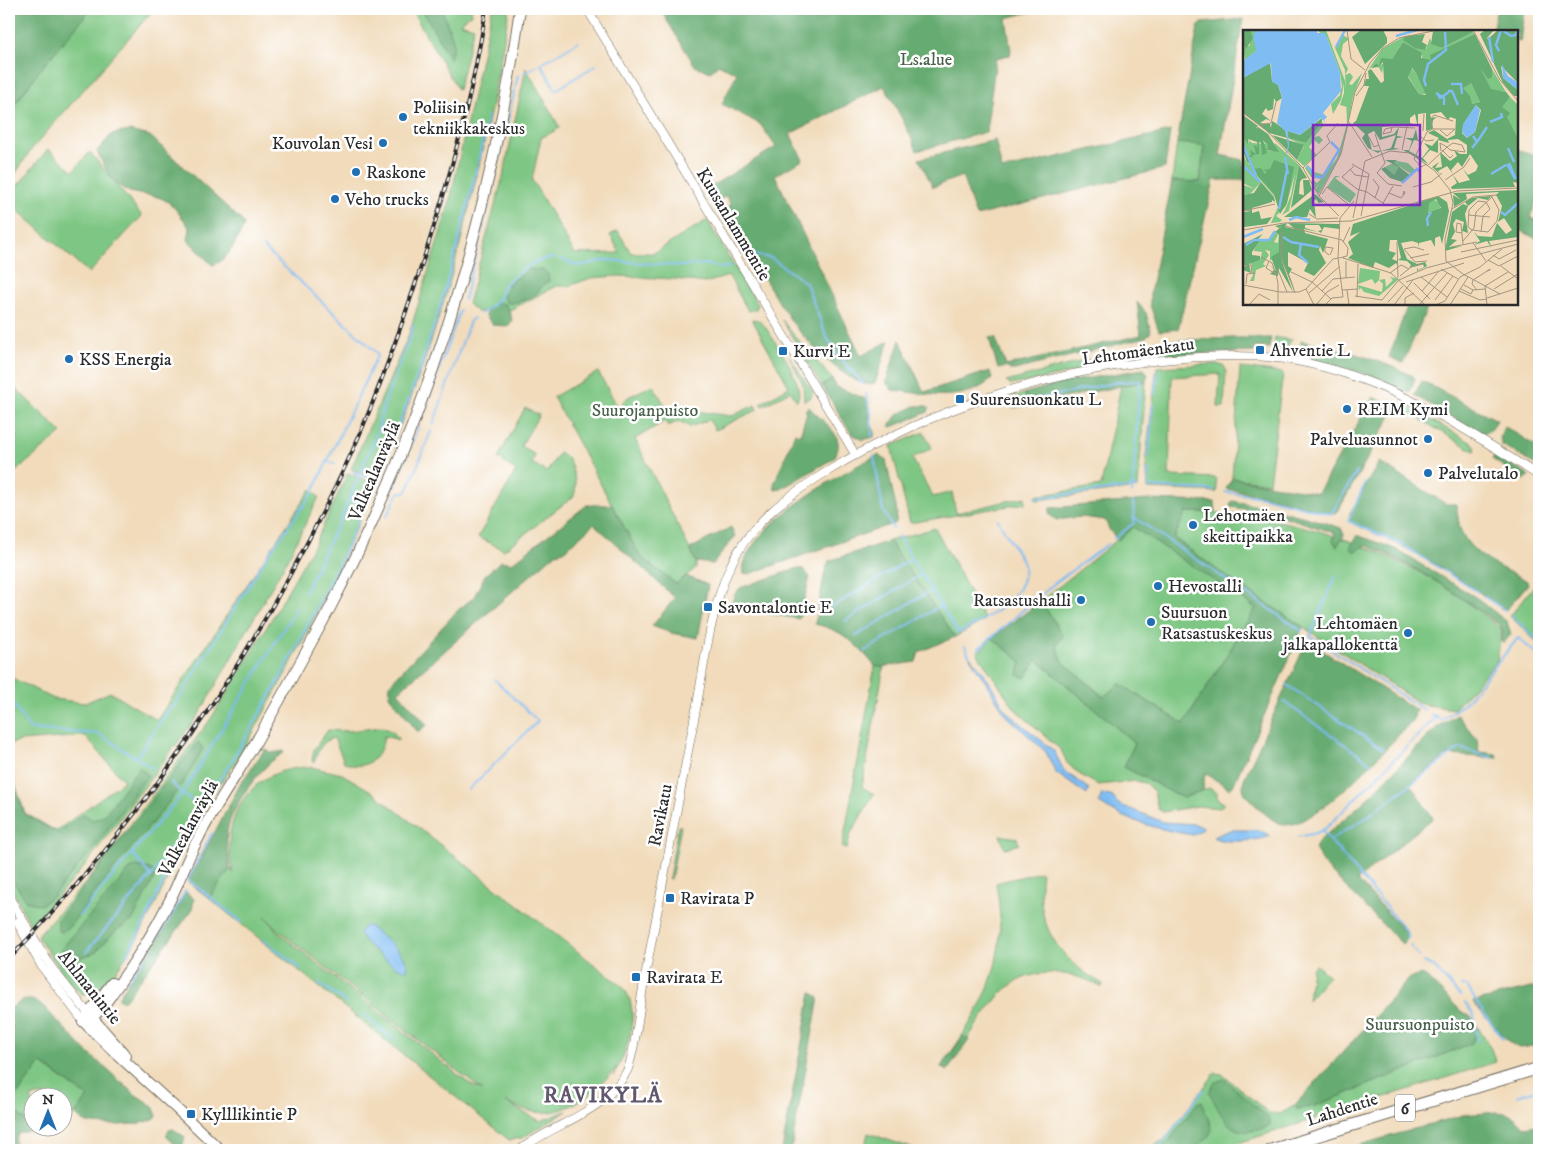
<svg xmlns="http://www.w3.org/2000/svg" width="1548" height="1159" viewBox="0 0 1548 1159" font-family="'IM FELL DW Pica',serif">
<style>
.green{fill:#7ec683;stroke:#547857;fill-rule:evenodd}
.forest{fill:#66ab71;stroke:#486b4e}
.water{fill:#7ebcf2;stroke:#54748e}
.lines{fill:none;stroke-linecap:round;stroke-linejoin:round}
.stream{stroke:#7ebcf2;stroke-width:2}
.minor-casing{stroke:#70695d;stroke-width:9}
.major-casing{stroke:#70695d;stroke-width:12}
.highway-casing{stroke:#70695d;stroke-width:13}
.minor{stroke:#fff;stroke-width:8}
.major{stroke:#fff;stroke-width:10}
.highway{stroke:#fff;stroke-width:11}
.rail-casing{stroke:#2b2b2b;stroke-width:4}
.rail{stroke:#fff;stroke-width:2;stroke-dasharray:5.5;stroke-linecap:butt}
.poi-dot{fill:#1f6fb2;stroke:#fff;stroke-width:2}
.labels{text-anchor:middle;stroke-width:5;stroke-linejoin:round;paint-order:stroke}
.shield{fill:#fff;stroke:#6b6b6b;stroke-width:1}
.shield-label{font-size:16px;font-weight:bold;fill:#2b2b2b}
.park-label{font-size:18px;fill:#48614a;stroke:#fff}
.poi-label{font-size:18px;fill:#2b2b2b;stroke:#fff;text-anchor:start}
.street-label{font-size:18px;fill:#2b2b2b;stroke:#fff}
.district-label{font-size:22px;font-weight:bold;letter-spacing:1px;fill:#62586e;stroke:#fff}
.inset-river{fill:none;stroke:#7ebcf2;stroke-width:2.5}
.inset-road{fill:none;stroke:#a29581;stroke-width:1}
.view{fill:#7b2cbf;fill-opacity:0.15;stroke:#7b2cbf;stroke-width:2.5}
.inset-edge{fill:none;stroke:#2b2b2b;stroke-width:2.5}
</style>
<rect width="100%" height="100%" fill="#fff"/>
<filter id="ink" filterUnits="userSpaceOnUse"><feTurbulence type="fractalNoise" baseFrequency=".02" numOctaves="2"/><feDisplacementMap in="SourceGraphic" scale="10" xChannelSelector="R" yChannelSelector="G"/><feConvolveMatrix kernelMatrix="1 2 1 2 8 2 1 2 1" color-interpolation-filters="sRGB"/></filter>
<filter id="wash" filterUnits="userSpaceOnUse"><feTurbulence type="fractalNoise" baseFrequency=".0096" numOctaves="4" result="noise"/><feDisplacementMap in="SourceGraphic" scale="20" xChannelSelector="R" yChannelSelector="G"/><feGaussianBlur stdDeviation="1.12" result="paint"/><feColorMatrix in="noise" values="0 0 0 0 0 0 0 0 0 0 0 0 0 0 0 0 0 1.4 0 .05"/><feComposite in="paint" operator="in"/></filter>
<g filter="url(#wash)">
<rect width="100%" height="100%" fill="#f1dbbb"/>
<g class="green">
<polygon points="90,9 154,9 31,150 9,183 9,113 39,71"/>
<polygon points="411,9 472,9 471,14 460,23 474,27 458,90"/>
<path d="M492 9H509C483 168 445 332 377 479L351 469 408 337 449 205Z"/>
<polygon points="526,68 560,128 541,138 532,180 575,254 620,253 610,235 618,231 631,253 654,253 707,220 758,305 756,309 748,311 729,276 705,283 675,279 619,276 591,278 569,286 556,286 510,310 477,312 468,304 504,173"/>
<polygon points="1177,143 1204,145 1200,182 1172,181"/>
<polygon points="48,149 73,171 90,152 142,216 89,273 16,209 9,219 9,196"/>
<path d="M752 319 758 320 764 325C774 341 807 384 797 401L790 391 763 406 761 403 789 387Z"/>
<polygon points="782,320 788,328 832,379 822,386"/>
<polygon points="1275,337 1291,340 1284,353 1273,352"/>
<polygon points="1153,345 1153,356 1011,385 1006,382 1079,362"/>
<polygon points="789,356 813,392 811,397 804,401 803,384"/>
<polygon points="1216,364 1224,366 1226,370 1224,407 1218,407 1220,374 1172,377 1169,476 1216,478 1217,492 1148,489 1146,457 1157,367"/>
<polygon points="1240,368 1283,373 1269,483 1232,478"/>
<polygon points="598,372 618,407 628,397 653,385 666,407 732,416 755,405 757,410 715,430 709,420 690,427 679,421 668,426 665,421 635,439 696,562 696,568 676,584 640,556 553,397"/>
<polygon points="1146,381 1138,488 1037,500 1035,496 1101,486 1121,385"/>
<polygon points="9,382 62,433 9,477"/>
<polygon points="1025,393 1028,405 1013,408 1013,398"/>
<polygon points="1408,407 1474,444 1476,450 1474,451 1406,411"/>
<path d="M525 408 539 415 521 446 535 455 532 463 547 472 559 453 568 458C573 471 578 483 574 496L504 550 478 537 516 471 498 458Z"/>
<polygon points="924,432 932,448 912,458 933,497 952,492 956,513 1025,497 1026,503 910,523 891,446"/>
<path d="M348 473 376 484C345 554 313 625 276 691 260 719 245 750 226 776 218 787 207 797 200 809 182 840 123 1000 82 994L69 982 37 936 88 880 210 720 253 651 314 545Z"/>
<polygon points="311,489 319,497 287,560 200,713 82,869 31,926 9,884 9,766 25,813 56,831 124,781 85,736 21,741 9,744 9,674 12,678 54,699 85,703 110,692 157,720"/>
<path d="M1186 512C1278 511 1372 541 1450 590 1468 602 1484 616 1502 629L1497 661 1454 709 1421 704 1228 578 1174 538Z"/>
<polygon points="1133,527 1256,608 1184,724 1120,684 1104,697 1063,662 1056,645 1063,636 1041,601"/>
<polygon points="935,528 985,620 955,637 889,541"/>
<polygon points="1539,586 1539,644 1510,616 1533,587"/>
<polygon points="992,638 1021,661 1018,675 1037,660 1135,743 1124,767 1183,798 1209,788 1217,793 1217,799 1224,803 1220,808 1197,806 1163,812 1158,809 1154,792 1145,783 1135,781 1098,785 1079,774 1067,763 1061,750 1015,709 977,653"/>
<polygon points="875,666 884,666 862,787 874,794 850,835 847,849 842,848"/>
<path d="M382 727 393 732 399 740 384 736C382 757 365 773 344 762L334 738C322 740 317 752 314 763L312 761 314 749 328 730 349 731Z"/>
<path d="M311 767 342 774 371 791 622 986C643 1009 627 1054 613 1076L617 1067C597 1090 568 1117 535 1112 525 1111 515 1106 505 1102L540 1121 567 1111 522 1138 509 1140 209 898 230 869 233 873C218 817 250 767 311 767ZM265 916 277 929 483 1091 471 1085 279 933Z"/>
<polygon points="678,826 681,826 671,879 669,879"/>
<polygon points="1000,835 1017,838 1019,844 1005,849"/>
<path d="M1040 872 1042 873C1034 924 1059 960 1103 984L1102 987C1075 972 1038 966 1011 985 986 1004 965 1045 947 1071L941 1067C985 1004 1010 963 996 883Z"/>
<polygon points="1316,965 1329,976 1308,1000 1312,968"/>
<polygon points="1478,1027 1491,1049 1496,1062 1216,1150 1145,1150 1164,1140 1215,1073 1222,1074 1269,1113 1280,1114 1294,1106 1297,1109 1315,1106 1472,1043"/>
<polygon points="40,1063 88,1097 69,1122 63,1124 62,1096 32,1096 32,1126 51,1127 36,1130 9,1106"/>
<polygon points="868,1133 917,1150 864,1150"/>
</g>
<g class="forest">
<polygon points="9,9 91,9 39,71 9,113"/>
<polygon points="422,9 442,9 454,43 450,59"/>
<path d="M660 9H1042L1006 18 1011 51 1009 55 996 58 986 132 917 151C908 129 896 107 884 86L790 134 803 160 775 175 861 356 889 341 875 383C854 393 804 339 792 322 767 286 747 247 724 210L731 205 726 196 718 200 710 187 776 147 760 124 722 104 737 73 718 64 711 72 695 66Z"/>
<polygon points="1497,9 1524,9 1520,42 1517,41 1517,31 1492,31"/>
<polygon points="1243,19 1220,155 1244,160 1244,180 1214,180 1178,329 1159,331 1150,305 1150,294 1172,181 1200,182 1204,145 1177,143 1198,27 1202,23"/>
<path d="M129 131 150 136 243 222 244 226C237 239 228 262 212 265L188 240 190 229C184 220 176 208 168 202 157 194 146 196 134 193 116 190 103 166 97 151L112 134Z"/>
<polygon points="1170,131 1165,168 976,216 962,176 933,187 919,159 995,140 1002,170"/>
<polygon points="1517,149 1539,158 1539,195 1530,217 1539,222 1539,240 1517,229"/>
<path d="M530 269 543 270 548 274 549 281C543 284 542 287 538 292 531 298 516 304 507 303L503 297 508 284Z"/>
<polygon points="1137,302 1146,313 1151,332 1146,337 1015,370 1010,370 1006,367 998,369 989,338 995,337 1006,366 1141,335"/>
<polygon points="497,303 505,304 511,315 512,321 508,326 493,325 486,316 486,309"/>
<polygon points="1408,304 1429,304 1403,363 1389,357"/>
<polygon points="1233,338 1271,338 1269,348 1255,347 1254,352 1160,355 1161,345 1166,341"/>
<path d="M900 340 924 392 990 371 992 379C964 404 926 394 892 390L886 382Z"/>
<path d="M1301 341C1339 348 1378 359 1413 376L1415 379 1409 393 1370 375 1310 360 1302 355Z"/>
<polygon points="1144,369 1148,374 1146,381 1028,405 1025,393 1066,382"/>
<polygon points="832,379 837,387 868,400 870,421 875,432 874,437 862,440 851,433 822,386"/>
<polygon points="1422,381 1497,420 1492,429 1485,433 1478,432 1414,395"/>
<polygon points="1373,397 1396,407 1339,509 1335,513 1328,513 1272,497 1226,489 1232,478 1318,493"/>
<polygon points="915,406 927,406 929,408 928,412 892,427 889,426 897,415"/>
<path d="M808 407C812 409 813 412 817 415 830 427 846 439 834 458L781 489 775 490 774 484 795 433 800 435 807 412 805 411Z"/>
<polygon points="1504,426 1539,448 1539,462 1534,464 1502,445 1500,439"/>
<polygon points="1495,454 1529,476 1524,480 1492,459"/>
<path d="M878 455 886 460 897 512 896 523 749 574 743 573C742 528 843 472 878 455Z"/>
<path d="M1379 462 1446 504H1456C1458 514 1458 526 1463 535 1476 559 1505 569 1527 581L1528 584 1507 609H1502C1457 574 1406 546 1353 524L1349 519 1350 513Z"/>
<polygon points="1149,500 1215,502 1216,512 1186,512 1174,538 1228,578 1303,627 1233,786 1230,789 1205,773 1203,790 1183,798 1124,767 1135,743 1037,660 1025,678 1018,675 1021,661 992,638 1041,601 1063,636 1056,645 1063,662 1103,697 1120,684 1184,724 1256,608 1133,527 1118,540 1110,531 1105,520 1081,517 1056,520 1049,514 1050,508"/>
<path d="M1232 501C1269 507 1305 516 1341 528L1344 535 1337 546 1333 541 1335 533 1274 513 1230 507Z"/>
<polygon points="587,505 612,505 640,556 676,584 686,576 708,585 698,638 671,633 652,626 675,598 594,524 564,551 556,553 398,692 427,725 418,732 389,696 390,684 458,610 474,597 485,575 501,561 512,563"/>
<polygon points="731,527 735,536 713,564 696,562 690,549"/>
<path d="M1357 535 1395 549 1477 598 1507 622 1511 634 1503 644 1501 639 1503 632 1500 625C1457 594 1415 564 1365 545L1355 552 1350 548Z"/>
<path d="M889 541 955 637 919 652 916 662 880 667 875 666C856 644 845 631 815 624L825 571 829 561Z"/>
<polygon points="798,568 803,569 810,577 799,619 730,607 736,592 740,588"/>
<path d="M1307 641 1416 710 1413 720C1392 741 1311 835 1281 824 1268 819 1255 804 1245 795L1243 788 1244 779Z"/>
<polygon points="1457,715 1477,739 1479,752 1496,754 1498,758 1447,755 1410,784 1433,818 1357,880 1409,936 1402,944 1326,867 1315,849 1318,842 1369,797 1436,728"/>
<path d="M198 742 203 748C180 793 153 822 122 859 104 881 87 904 70 926L62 932 58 931V920Z"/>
<path d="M265 749 272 753 283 751 284 753C263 763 233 804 228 827 225 841 228 855 230 869L209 898 188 882 241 783Z"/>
<polygon points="139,767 148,775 99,841 52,897 41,905 26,901 9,874 9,772 24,814 57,833 84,814 93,820 104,816"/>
<polygon points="137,866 147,868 157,873 132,921 117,930 94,953 77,959 61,949 130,869"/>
<polygon points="186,892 194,899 192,910 125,1000 119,1000 119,996 156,943"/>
<polygon points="1421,975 1426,977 1462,1012 1470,1015 1478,1027 1472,1043 1315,1106 1297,1109 1294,1106 1410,978"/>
<path d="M1539 986V1044C1533 1045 1526 1048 1520 1048 1509 1047 1481 1011 1473 1002Z"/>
<polygon points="811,992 819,998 791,1150 782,1150"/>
<path d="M23 1000H32L42 1005 86 1051 136 1095 153 1106 157 1116C150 1127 101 1126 88 1123 83 1122 79 1118 75 1114L88 1097 41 1063 9 1106V1009Z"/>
<polygon points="963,1036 969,1040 947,1071 941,1067"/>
<path d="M1224 1079 1270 1119V1125C1263 1129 1259 1130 1251 1131 1226 1134 1220 1111 1209 1092L1215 1082Z"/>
<path d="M1202 1101 1212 1130C1200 1153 1183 1150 1159 1150L1169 1141 1197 1103Z"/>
<polygon points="9,1106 36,1130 19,1133 15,1139 15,1150 9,1150"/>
<path d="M1497 1112C1510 1113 1516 1117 1524 1127L1539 1125V1150H1342L1463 1115Z"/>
<polygon points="173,1129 185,1137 183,1145 185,1150 181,1150 166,1136 169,1130"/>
</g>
<g class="water">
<polygon points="968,654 984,673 1007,712 1054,751 1064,771 1089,789 1087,795 1056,773 1046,752 1006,715"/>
<path d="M1102 794 1113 797 1118 804 1163 822 1195 824 1204 828 1193 835C1161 830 1125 821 1099 803Z"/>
<path d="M1230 830H1259L1271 836C1258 841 1223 844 1213 837Z"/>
<path d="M365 926H369C378 934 413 958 407 970 397 972 363 943 359 933Z"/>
</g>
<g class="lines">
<g class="stream">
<polyline points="541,64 556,90 596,65"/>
<polyline points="524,73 578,42"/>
<polyline points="498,165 518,75"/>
<polyline points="755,255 771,258 806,283 826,336 837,354 864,385"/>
<polyline points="561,259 578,266 606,260 680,266 707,264 722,268 731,266"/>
<polyline points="464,300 497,170"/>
<path d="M481 314C492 306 501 300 503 286 519 272 532 259 554 258"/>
<polyline points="866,394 871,413 872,436"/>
<polyline points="1154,394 1158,373"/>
<polyline points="1038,399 1118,382 1140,381 1132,493"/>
<polyline points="421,420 460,310"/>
<polyline points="433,425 470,321 474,318"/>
<polyline points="874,456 883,511 893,528"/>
<polyline points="1148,457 1153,403"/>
<polyline points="327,461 335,464"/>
<polyline points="1148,470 1149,487 1214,490"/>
<polyline points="353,472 367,477"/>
<polyline points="1365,483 1348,521 1402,545 1478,592"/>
<polyline points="393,489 419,425"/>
<polyline points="1225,492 1263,497 1331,514 1357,472"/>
<path d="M370 493C425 373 461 246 488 116"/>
<polyline points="1035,498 1136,487"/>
<polyline points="386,517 399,492 406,492 409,487 431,431"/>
<polyline points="1135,518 1302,631"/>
<path d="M898 536 958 633C983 621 1029 598 1024 564L998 520"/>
<polyline points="1114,539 1134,523 1133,502"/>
<polyline points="1336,576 1310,636 1424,710"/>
<polyline points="305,591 341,518 376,435 385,401 411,335 413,325"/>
<polyline points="1483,596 1505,610"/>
<polyline points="832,607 911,559"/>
<polyline points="1512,616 1539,642"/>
<polyline points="845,621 920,575"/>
<polyline points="856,636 930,591"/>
<polyline points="965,646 969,655"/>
<polyline points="978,649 1055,583 1108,544"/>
<polyline points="865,651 940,606"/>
<polyline points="1287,685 1383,749"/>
<polyline points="9,698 30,729 99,734 152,768"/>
<polyline points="1284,702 1371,763"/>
<polyline points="1431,715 1441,720 1464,704 1518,638 1539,656"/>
<polyline points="136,758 167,712 175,705 267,556 312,494 378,354 263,247"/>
<polyline points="171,782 182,794 199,805"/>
<polyline points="468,790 538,721 495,680"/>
<polyline points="1322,831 1330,840 1364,819 1460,748 1493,758"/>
<polyline points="1298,837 1316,833 1326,828 1435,718"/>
<polyline points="1330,840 1406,931 1408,939"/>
<polyline points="132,853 151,876"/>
<polyline points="188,880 242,922"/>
<polyline points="187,881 212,833"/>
<polyline points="79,916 182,794 297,607"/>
<polyline points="263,939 300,968"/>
<polyline points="1410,945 1419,957"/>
<polyline points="86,952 151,876 186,829 199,805 225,772 281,677 345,551 367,501"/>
<polyline points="126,956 146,920 184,834"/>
<polyline points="1424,962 1434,967 1460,996"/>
<polyline points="127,982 168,922 186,890"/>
<polyline points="319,983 347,1003"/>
<polyline points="1461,986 1467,986 1480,1008 1503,1039"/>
<polyline points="1465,1003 1474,1015 1477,1041"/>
<polyline points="363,1014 394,1040"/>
<polyline points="1517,1096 1539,1089"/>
<polyline points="1150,1150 1161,1145 1203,1090"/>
</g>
</g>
</g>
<g filter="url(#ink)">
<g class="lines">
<g class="minor-casing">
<g id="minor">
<polyline points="587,9 855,454"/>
<polyline points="9,897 52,968 87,1012"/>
<polyline points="17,922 42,967 83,1021"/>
<path d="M520 1150C555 1122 607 1113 628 1069 638 1038 639 1004 646 971 664 881 680 790 698 699 705 658 712 607 729 569 749 523 787 496 828 471 935 406 1060 367 1184 358 1221 356 1261 354 1297 361 1386 378 1464 427 1539 476"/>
</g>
</g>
<g class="major-casing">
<g id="major">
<polyline points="88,1013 126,1056"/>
<path d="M83 1021C97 1018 106 1002 114 991 135 962 154 932 170 900 180 880 187 859 198 839 214 807 235 778 253 747 279 702 304 656 329 610 426 425 491 216 520 9"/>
<path d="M83 1021C127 1066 175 1105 220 1150"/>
<polyline points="83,1021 112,983"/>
</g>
</g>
<g class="highway-casing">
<polyline id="highway" points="1271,1150 1539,1068"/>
</g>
<use href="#minor" class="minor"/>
<use href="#major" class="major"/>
<use href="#highway" class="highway"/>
<g class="rail-casing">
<path id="rail" d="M9 959C151 812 265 639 351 454 377 397 398 336 418 276 447 189 472 100 486 9"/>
</g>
<use href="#rail" class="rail"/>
</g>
</g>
<g class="poi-dot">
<circle cx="403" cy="117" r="5"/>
<circle cx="383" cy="143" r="5"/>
<circle cx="356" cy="172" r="5"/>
<circle cx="335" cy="199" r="5"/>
<rect x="1255" y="345" width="10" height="10" rx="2.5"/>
<rect x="778" y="346" width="10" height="10" rx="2.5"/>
<circle cx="69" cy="359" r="5"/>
<rect x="955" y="394" width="10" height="10" rx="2.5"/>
<circle cx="1347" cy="409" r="5"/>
<circle cx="1428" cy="439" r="5"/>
<circle cx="1428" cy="473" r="5"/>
<circle cx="1193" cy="525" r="5"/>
<circle cx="1158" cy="586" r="5"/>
<circle cx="1081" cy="600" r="5"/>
<rect x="703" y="602" width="10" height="10" rx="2.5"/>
<circle cx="1151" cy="622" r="5"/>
<circle cx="1408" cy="633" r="5"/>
<rect x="665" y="893" width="10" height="10" rx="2.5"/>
<rect x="631" y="972" width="10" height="10" rx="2.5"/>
<rect x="186" y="1109" width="10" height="10" rx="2.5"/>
</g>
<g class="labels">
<rect class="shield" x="1395" y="1094.5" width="20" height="27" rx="4"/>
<g class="shield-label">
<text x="1405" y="1114">6</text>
</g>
<g class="park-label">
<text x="926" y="65">Ls.alue</text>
<text x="645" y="416">Suurojanpuisto</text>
<text x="1420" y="1030">Suursuonpuisto</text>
</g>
<g class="poi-label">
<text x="413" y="113">Poliisin<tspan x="413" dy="21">tekniikkakeskus</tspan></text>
<text x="373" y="149" text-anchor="end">Kouvolan Vesi</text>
<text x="366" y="178">Raskone</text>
<text x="345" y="205">Veho trucks</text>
<text x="1270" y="356">Ahventie L</text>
<text x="793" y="357">Kurvi E</text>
<text x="79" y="365">KSS Energia</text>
<text x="970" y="405">Suurensuonkatu L</text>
<text x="1357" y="415">REIM Kymi</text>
<text x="1418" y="445" text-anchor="end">Palveluasunnot</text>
<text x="1438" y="479">Palvelutalo</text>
<text x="1203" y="521">Lehotmäen<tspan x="1203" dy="21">skeittipaikka</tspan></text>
<text x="1168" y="592">Hevostalli</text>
<text x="1071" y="606" text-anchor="end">Ratsastushalli</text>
<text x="718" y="613">Savontalontie E</text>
<text x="1161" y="618">Suursuon<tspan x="1161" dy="21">Ratsastuskeskus</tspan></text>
<text x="1398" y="629" text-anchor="end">Lehtomäen<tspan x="1398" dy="21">jalkapallokenttä</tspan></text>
<text x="680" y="904">Ravirata P</text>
<text x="646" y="983">Ravirata E</text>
<text x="201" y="1120">Kylllikintie P</text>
</g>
<g class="street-label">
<text transform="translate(734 224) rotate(59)" y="6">Kuusanlammentie</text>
<text transform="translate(1138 351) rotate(-8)" y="6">Lehtomäenkatu</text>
<text transform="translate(374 471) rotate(-67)" y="6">Valkealanväylä</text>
<text transform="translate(660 815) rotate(-79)" y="6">Ravikatu</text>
<text transform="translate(188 828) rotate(-62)" y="6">Valkealanväylä</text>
<text transform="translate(90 987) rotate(51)" y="6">Ahlmanintie</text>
<text transform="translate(1342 1109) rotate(-18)" y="6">Lahdentie</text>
</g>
<g class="district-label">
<text x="603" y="1102">RAVIKYLÄ</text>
</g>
</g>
<g transform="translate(1243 30)">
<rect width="275" height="275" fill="#f1dbbb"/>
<path d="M7 0H13V21L2 30 0 15 2 18 7 15ZM74 0H83L102 51 104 77 97 75 101 63V53L98 70 90 84 88 74 97 65 99 56 97 42 84 8ZM102 0 100 5 106 9 100 14 98 26 105 39 102 45 107 43 110 47 106 54 109 55 119 43 110 67 104 100 97 126 76 164 72 160 94 128 104 94 102 40 92 18ZM230 2 232 4 188 25 200 61 193 64H189L190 58H181L179 24 160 12 149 29H139L137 35 141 33 139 43 133 33 125 40 139 19 162 6 175 18 183 19 187 8 189 14 199 18ZM168 38 173 43 183 64H176L165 46ZM238 39H249L263 62 248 60ZM228 53 237 72 229 74 224 66 209 56ZM267 67 275 75 274 109 258 77ZM79 92 81 95 71 107 76 106 80 110 76 114 71 110 66 117 74 125 61 136 54 130 61 116 45 108 63 113ZM25 104 26 106V112L24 120 29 121 32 113 56 135 46 181 39 185 42 180 48 165 52 144 43 176 33 186 39 190 37 192 28 193 35 177 32 167 8 139 0 119 1 108 6 113 5 109 9 113 22 114 20 110 26 109ZM0 126 18 152 7 164 0 165V155L12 159 0 153ZM92 130 84 144 72 159 69 149 74 153 78 149 68 147 62 138 65 135 71 142 81 145ZM154 131 165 133 173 141 168 144 157 137 151 145 146 143 142 137ZM92 146H97L92 148 113 164 107 173 84 157ZM183 177a7 7 0 1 1 14 0a7 7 0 1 1-14 0ZM32 202 35 205 31 212 35 213 36 205 37 222 27 231V221L22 220 26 225 20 234 23 236 13 240 11 251H7L10 245 8 233 17 230 19 222 11 221 12 218 17 211 27 210ZM117 238 137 241 136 250 132 254 129 249 115 254ZM147 247 156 249 136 266 121 262 118 258 116 260 115 255 139 262 140 254 136 250 142 249 143 257 150 250Z" fill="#7ec683"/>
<path d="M1 0H7L10 8 3 19 0 15ZM118 0H140L144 8V13L122 34 109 7ZM207 0H229L230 2 199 18 188 14 190 1ZM242 0H251L244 8 245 9 255 0H275V53L258 36 260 48 275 60V66H271L260 53 237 4ZM182 4 179 12 184 15 182 20 172 18 160 10 162 6ZM232 4 249 39V47L245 49 238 39 248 59 263 62 267 67 259 77 267 83 264 87 275 109V153L270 152 272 157 209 159 208 157 214 153 210 145 216 153 227 150 220 139 225 145 233 141 235 136 227 124 219 137 215 132 208 140 210 144 204 136 195 141 197 144 189 137 196 132 192 138 199 137 197 122 207 131 214 126 211 120 217 124H224V115L215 109 205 110 206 113 195 110V123L187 120 180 128 185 134 160 120H166L169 111 162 108H170L173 99 175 110 180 112 171 110 166 121 179 128 186 119 181 113 189 116 196 108 185 103 191 100 204 109 212 105 213 89 207 87 205 90 198 82 187 84 188 88 194 87 190 90 189 99 183 101V83L175 84V98L172 84 167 88V93L170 94 139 97V107L151 104 156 97 154 106 161 107 154 108 151 118 157 119 138 121 148 118 153 105 137 110 131 101 125 104 129 120 138 121 135 123 125 118 119 108 122 104 110 93 113 91 125 59 126 56H121L123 49H126L125 41 128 39 138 53 141 51 140 32 135 37 128 38 133 33 136 36 138 28 149 29 160 12 179 23 178 28 188 30 187 25ZM169 38 173 43 183 65 176 64 165 47ZM228 53 237 72 229 74 227 66 220 58ZM233 75 238 80 232 102 224 108 219 103 221 93ZM27 32 29 51 35 55 39 68 33 72 31 68 30 79 25 81 23 78 19 84 28 91 23 89 17 93 27 94 28 98 29 91 34 94 42 100 44 108 26 103 0 83V48ZM0 85 15 96 12 99 15 97 25 104 36 122 24 120 25 114 20 110 24 123 19 125 18 113 16 112V124L10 125 9 127 12 128 7 127 8 133 4 132 0 120V110L4 127 8 125 7 120 13 124 11 115 15 117 14 112 5 109V114L0 107ZM79 88V92L63 113 45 108V101L57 105ZM29 105 61 115 54 130ZM31 130 51 137 44 173 37 184 31 164 9 139 18 138 22 144 24 142 20 140 27 139ZM142 130H154L151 133 167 145 159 152 147 148 138 139 142 137 151 145 156 137ZM56 135 64 148 59 149 57 152 56 164 61 165 60 150H66L69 160 48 178ZM18 152 31 167 32 172 29 170V172L9 178V183L16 181 18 189 29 187 24 194 1 197 0 182 8 181 0 180V165L11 163ZM274 160 275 207 246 211 249 218 244 211 231 215 237 211 231 202 235 206 249 207 254 193 263 204 269 200 261 188 255 192 259 176 253 165 256 162 223 164 224 169 211 177 210 165 218 170 210 163ZM72 164 81 172 76 173 73 169 71 171 73 188 67 179 64 187H41ZM195 166 204 172 206 181 199 214 197 206 192 208V217L188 210 176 213V218L175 213 169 211 158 213 164 229 174 234 182 232 184 236 174 241V237L175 240 181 237 180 234 166 238 168 235 164 231 155 230 158 228 154 210H147L146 221 153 223 149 229 154 231V235L153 233 146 238 132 232 130 238 105 228 110 224 105 212 117 202 107 206 110 194ZM193 169 198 178 185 183 186 173ZM248 166 245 170 235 168 225 176 222 184 225 203 219 201 221 192 213 189 210 194 212 202 208 209 220 211 214 210 206 217 219 216 202 221 209 182 220 174 225 176 222 172 228 168ZM44 193 42 197 52 199 45 193 96 194V199L81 197 78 203 75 201 79 200 76 195H62V198L75 202 61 199 62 203 85 209 80 223 77 216 76 220 83 233 71 246 61 241 65 233 45 222V236L49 239 46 244 52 261 38 229 50 262 36 238 35 246 27 244 31 240 27 235 33 241 28 227 36 222V205L32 202 40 195 36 198 32 196ZM31 202 27 210 17 211 9 222V225L17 226V230L6 234 8 243 0 240V237L5 235H0V214L20 204 14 210 26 209Z" fill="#66ab71" fill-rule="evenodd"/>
<path d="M13 0H74V3H82L97 42 98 61 80 83 84 87 81 90 83 93 78 88 57 105 45 101 46 116 44 123 42 126 45 116 43 102 34 93 39 67 35 55 29 52 28 33 0 48V31L13 21 10 6ZM259 34 265 46 274 52 275 60 260 48ZM233 75 237 80 232 102 224 108 219 102 220 94Z" fill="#7ebcf2"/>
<path class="inset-river" d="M259 0 268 6 273 5 274 0M153 6 174 0M246 7 250 32M93 17 102 0M256 21 253 15 258 0M208 54H218L219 64M183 56 181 50 185 34 203 20 202 2M205 61H209L215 75M193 63 201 68V75M194 63 197 68 206 62M247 92 259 87 258 83M234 112 244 97M0 115 13 145M229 118 234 112 230 106M265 118 271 132M42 127 45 144M266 133 273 149M264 134 272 149M64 136 72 146 80 148M2 137 17 152M248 144 263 135M79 148 96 120 88 112M159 153 174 139 177 142M36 179 44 140M258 182 262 185 275 173M46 190 53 187 67 190M185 196 184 189 188 182M0 207 20 199M40 207 48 212 76 217M58 214 56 225 65 233M3 215 11 210H26L32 201"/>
<path class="inset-road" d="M104 0 108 29 122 40M230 0 257 50 275 71M113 66 121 55 123 43M0 83 21 98 60 138 76 166M106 92 129 127M17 95 28 93 33 72M149 97 148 102 140 104 142 99 151 97 172 98M190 99H212L204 106 197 100M180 101 181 84M184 102 190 99 187 90 191 85 210 91M132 104 142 133 134 143 145 154 159 156M177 106 183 111 191 110M126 107 131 117 136 115M210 113 219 115 222 122 207 120 204 117ZM159 120 164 96M199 120 207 128 210 125M109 134 126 144 118 186M184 134 178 137 171 129 184 102M185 135 204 117 197 113 198 121M111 136 99 147 114 159 124 162 144 176M60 138 87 112 84 106 95 93M107 139 112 145 125 147M130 149 136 157 132 168M202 150 221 137 227 128M170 157 188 152 199 143M146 163 158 168 162 163 161 161 160 165M79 164 84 157 106 175M76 166 98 124 112 62 127 33 140 18 156 8 195 0M76 166 96 186M140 173 150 156M209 179 230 167 254 165M0 181 32 174M66 184 74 189 95 188M225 185 247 187M97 188 111 171M97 188 95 228 100 267M110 188 122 131 147 121 167 123 192 141 207 160 210 173 202 209 203 231 220 244 257 264M42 196 99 210 105 218 104 226 100 227M0 200 41 193 108 191 214 161 275 158M229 200 245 202 254 191 256 180 248 165M229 200 225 197 226 180 235 171 243 172M39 202 38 226 52 263M238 202 240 186 247 179 243 172M219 203 213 202 214 193 218 194 220 214M220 211 231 198 233 182 249 167M100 212 107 197M154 212 155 248M230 213 243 231M208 217 234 212M181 220 171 217 161 219 172 232 184 231M218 222 275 210M86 225 82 222V217L90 218 87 225M250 225 256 229 273 220M18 227 29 233 33 244M100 228 148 243 182 275M167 228 186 224M245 230 256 236 275 226M26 231 23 238 33 244 35 253V275M0 236 8 235 9 244M258 236 275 249M198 239 215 249M35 240 44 262M48 242 69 252 88 269M147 243 158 235 166 239M157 246 168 237 180 234M178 247 204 267M103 248V231M163 252 221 233M171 253 187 269M3 254 4 244 12 243M0 255 37 262H56L63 259 90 229 101 227M221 255 230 260 242 259M63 259 71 275M218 259 228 264 230 260M251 259 275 244M99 260 115 259M104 260 106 275M234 260 229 254 230 250 238 245 247 239V240L244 241M79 261 90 249 112 247M179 261 196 241M216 261 237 270 244 269M66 263 96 237M112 266 139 270 156 250 183 238 275 214M114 267 115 234M244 268 275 258M192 270 210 246M145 272 160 256M6 275 16 264 27 270M73 275 84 262 96 255M82 275 89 268 100 267M151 275 170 250M162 275V268L171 263M176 275 204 243M193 275 202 271 217 247 237 237 259 219M207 275 225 247M244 275 242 256 265 242"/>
<path class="view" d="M70 95H177V175H70Z"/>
<rect width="275" height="275" class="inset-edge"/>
</g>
<rect width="1548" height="1159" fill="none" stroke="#fff" stroke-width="30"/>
<g transform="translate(48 1112)"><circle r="24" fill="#ffffff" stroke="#aaaaaa"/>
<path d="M0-4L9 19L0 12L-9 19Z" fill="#1f6fb2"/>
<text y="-8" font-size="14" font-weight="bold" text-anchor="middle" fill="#2b2b2b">N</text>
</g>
</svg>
